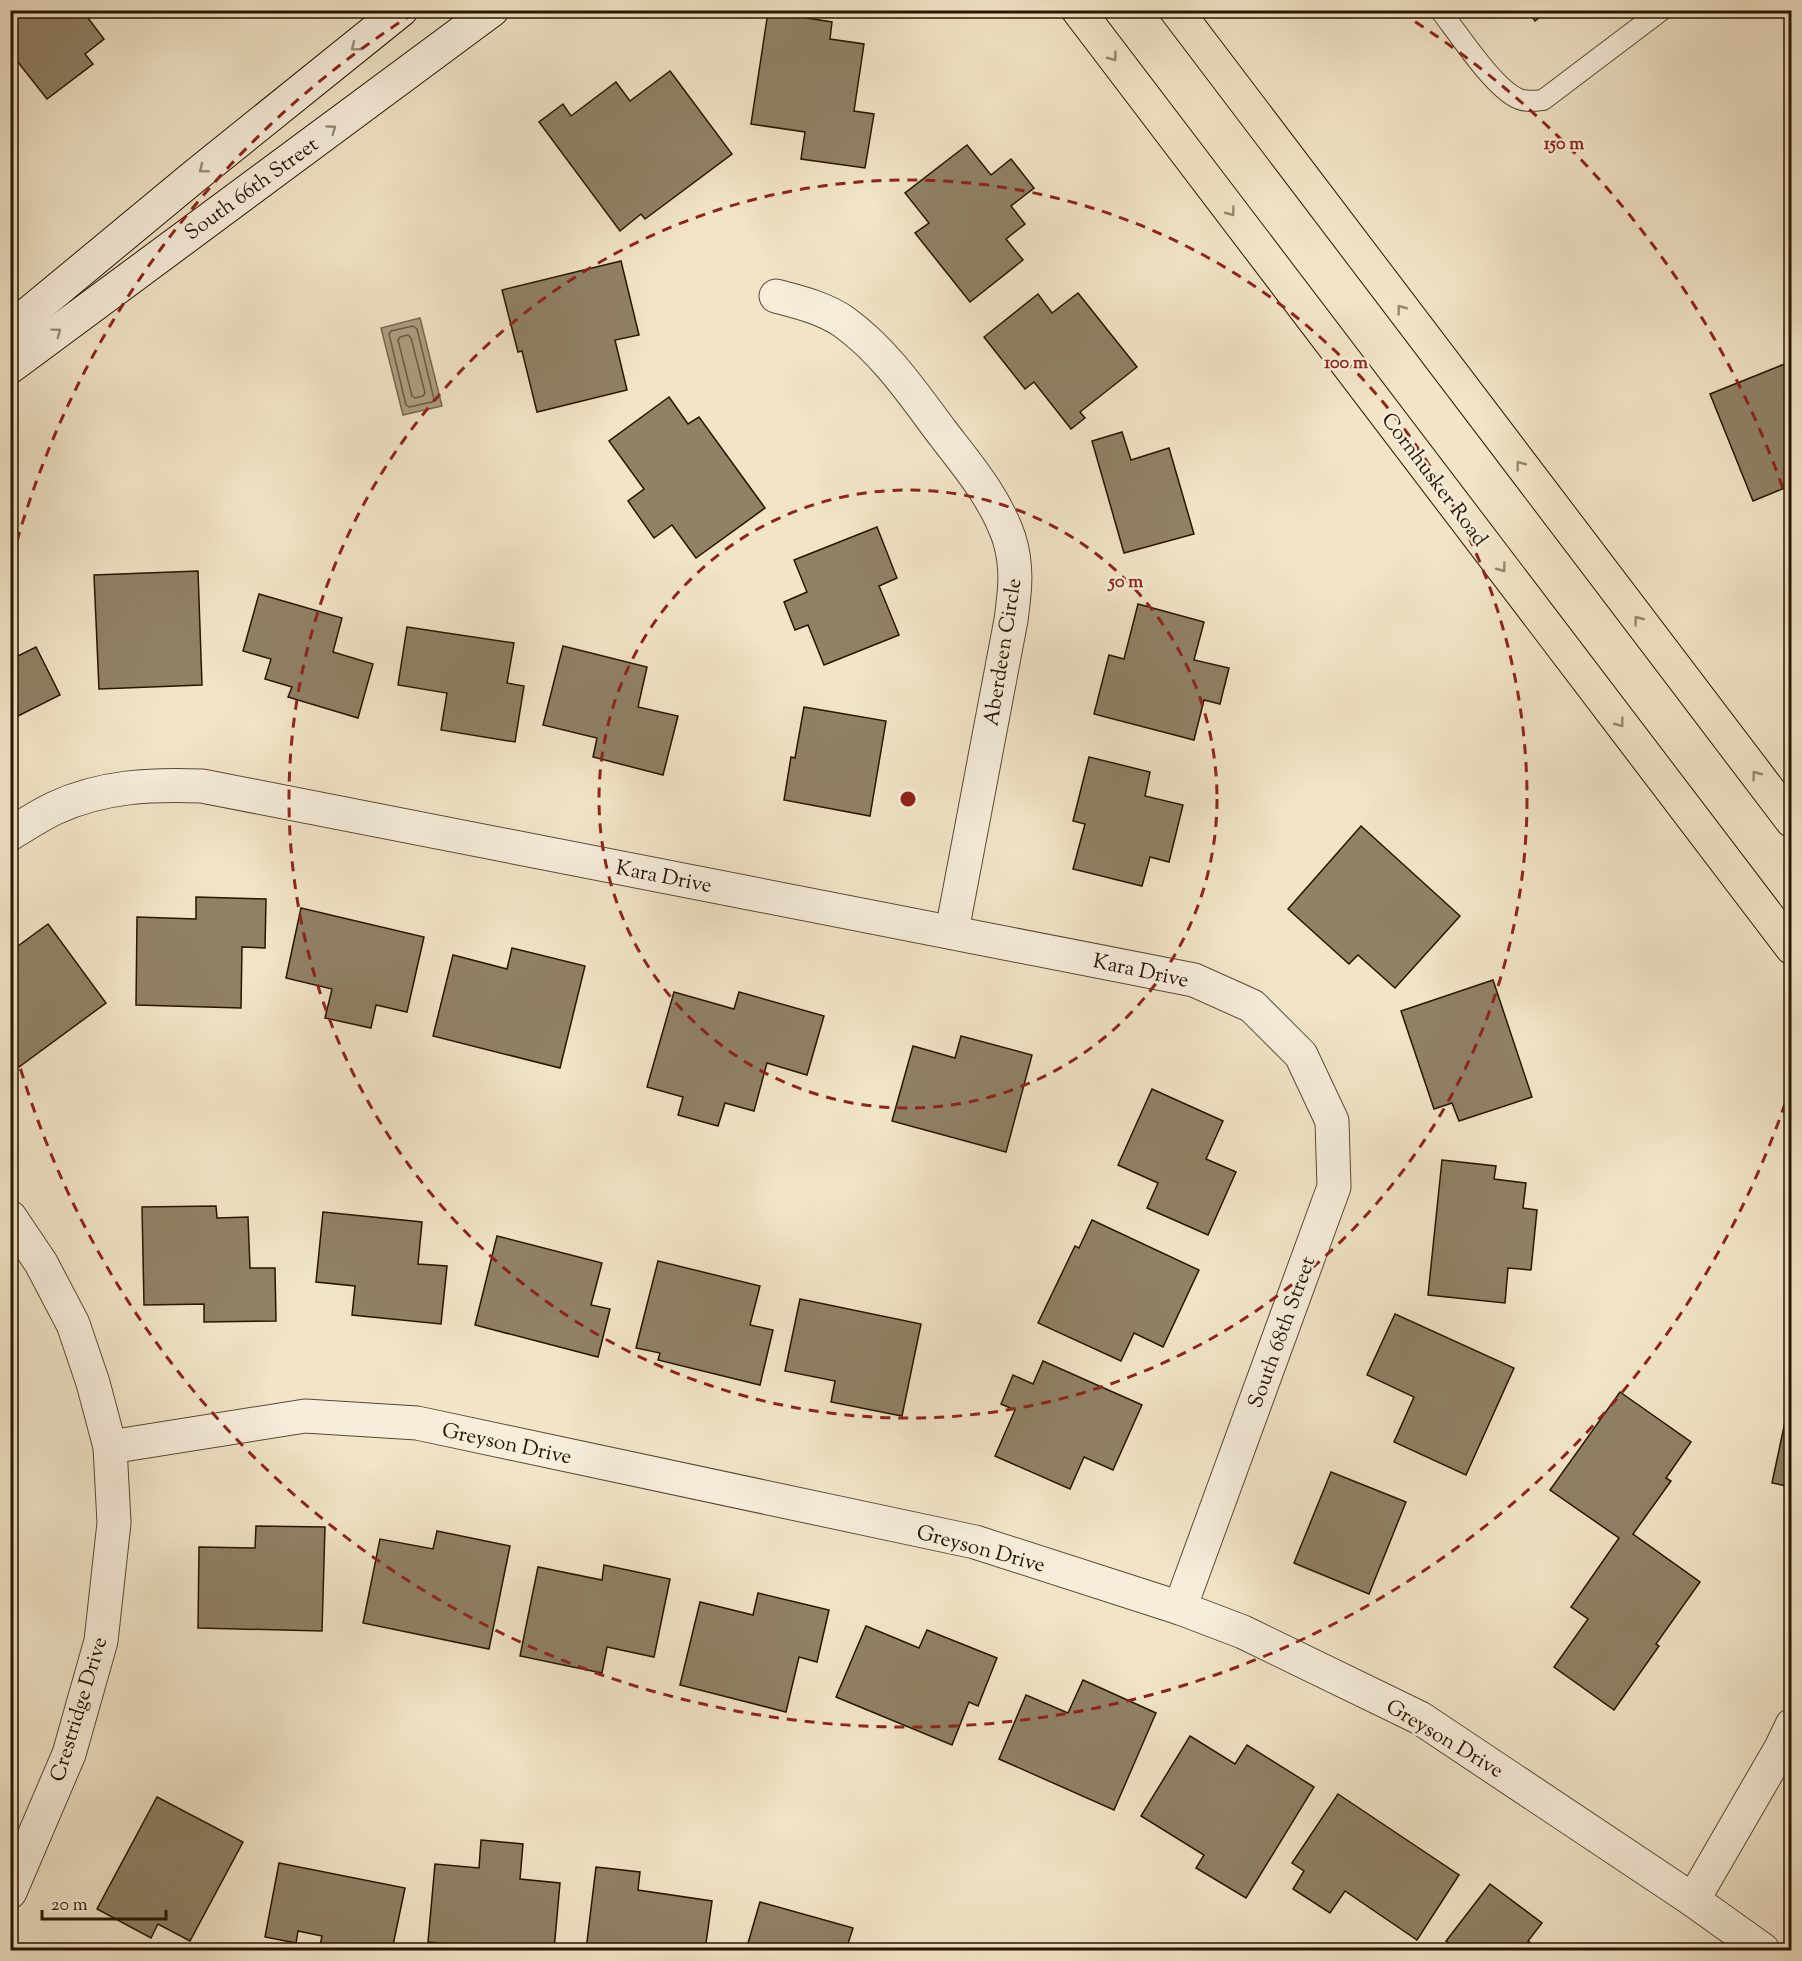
<svg xmlns="http://www.w3.org/2000/svg" width="1802" height="1961" viewBox="0 0 1802 1961" font-family="'Sorts Mill Goudy',serif">
<style>
.water{fill:#ac9e83;stroke:#77674f;stroke-width:1.5}
.lines{fill:none;stroke-linecap:round;stroke-linejoin:round}
.shore{stroke:#6a5a42;stroke-width:1.5}
.building{fill:#908167;stroke:#271500;stroke-width:1.5}
.lane-casing{stroke:#5a4932;stroke-width:22}
.street-casing{stroke:#5a4932;stroke-width:35}
.secondary-casing{stroke:#271500;stroke-width:35}
.primary-casing{stroke:#271500;stroke-width:35}
.lane{stroke:#f6eddb;stroke-width:20}
.street{stroke:#f6eddb;stroke-width:33}
.secondary{stroke:#f6eddb;stroke-width:33}
.primary{stroke:#f1e4c7;stroke-width:33}
.oneway{stroke:#998c78}
.oneway2{stroke:#96876d}
.ring{fill:none;stroke:#8f2418;stroke-width:3;stroke-dasharray:10 8}
.labels{text-anchor:middle;stroke-width:5;stroke-linejoin:round;paint-order:stroke}
.street-label{font-size:21px;fill:#271500;stroke:#f6eddb}
.centre{fill:#8f2418;stroke:#f6eddb;stroke-width:3}
.ring-label{font-size:18px;text-anchor:middle;font-weight:bold;fill:#8f2418;stroke:#f6eddb;stroke-width:5;stroke-linejoin:round;paint-order:stroke}
</style>
<rect width="100%" height="100%" fill="#f1e4c7"/>
<filter id="stains"><feTurbulence type="fractalNoise" baseFrequency=".00333" numOctaves="4"/><feColorMatrix values="0 0 0 0 .2 0 0 0 0 .09 0 0 0 0 .02 0 0 0 .5 -.17"/></filter>
<radialGradient id="worn" r=".72"><stop offset=".6" stop-color="#630" stop-opacity="0"/><stop offset="1" stop-color="#630" stop-opacity=".3"/></radialGradient>
<polygon class="water" points="420,318 442,406 403,415 381,328"/>
<g class="lines">
<g class="shore">
<polygon points="413,326 417,329 434,399 432,402 409,407 406,405 389,334 391,331"/>
<polygon points="408,335 411,338 425,393 423,396 415,398 412,396 398,340 400,337"/>
</g>
</g>
<g class="building">
<polygon points="10,10 82,10 104,39 85,54 93,64 47,99 10,52"/>
<polygon points="1527,10 1549,10 1535,21"/>
<polygon points="768,12 832,22 830,39 864,44 854,111 874,114 865,168 801,159 805,132 751,124"/>
<polygon points="670,71 732,154 645,219 641,214 620,231 539,122 563,104 571,116 616,82 630,101"/>
<polygon points="967,145 991,175 1011,159 1034,188 1011,206 1025,224 1006,239 1023,260 970,302 915,233 929,223 905,193"/>
<polygon points="621,261 639,335 615,340 627,390 537,412 522,351 518,352 502,290"/>
<polygon points="1078,293 1137,367 1080,412 1085,418 1071,429 1034,382 1025,389 984,337 1038,294 1052,313"/>
<polygon points="1792,361 1792,485 1753,501 1710,394"/>
<polygon points="669,397 688,424 699,417 765,508 696,558 672,525 654,538 628,501 644,489 609,441"/>
<polygon points="1122,432 1131,460 1169,448 1194,534 1124,553 1092,441"/>
<polygon points="877,527 897,578 879,586 899,635 824,665 808,625 795,630 784,602 807,592 794,560"/>
<polygon points="198,571 202,685 99,689 94,575"/>
<polygon points="259,594 342,618 333,652 373,664 358,718 288,697 292,687 265,679 271,659 243,651"/>
<polygon points="1138,604 1204,622 1194,660 1229,668 1220,704 1204,700 1194,740 1094,714 1109,655 1124,659"/>
<polygon points="407,627 514,643 507,683 524,686 515,742 441,730 447,693 398,685"/>
<polygon points="10,642 18,656 36,647 60,695 10,720"/>
<polygon points="563,646 647,667 638,707 678,716 663,775 593,757 597,738 543,725"/>
<polygon points="804,707 886,721 870,816 784,800 791,757 795,758"/>
<polygon points="1089,757 1150,772 1145,796 1183,805 1169,862 1150,857 1142,886 1073,869 1085,824 1073,821"/>
<polygon points="1361,826 1460,916 1395,988 1358,955 1349,964 1288,909"/>
<polygon points="196,897 266,899 265,948 242,947 241,1008 136,1005 137,917 196,919"/>
<polygon points="301,908 424,937 407,1012 376,1005 371,1028 325,1018 332,989 286,978"/>
<polygon points="48,924 106,1003 19,1067 10,1056 10,952"/>
<polygon points="512,948 585,966 560,1068 433,1036 453,955 507,969"/>
<polygon points="1493,980 1532,1097 1459,1121 1452,1103 1434,1109 1401,1011"/>
<polygon points="674,992 734,1009 739,992 824,1016 807,1075 767,1063 754,1111 725,1103 718,1126 678,1115 683,1097 647,1087"/>
<polygon points="961,1036 1032,1055 1006,1152 892,1121 913,1046 955,1058"/>
<polygon points="1152,1089 1223,1121 1206,1159 1236,1172 1208,1235 1147,1208 1158,1183 1118,1165"/>
<polygon points="1442,1160 1496,1166 1494,1179 1526,1183 1523,1208 1537,1210 1531,1270 1508,1268 1505,1303 1428,1295"/>
<polygon points="216,1206 217,1218 248,1217 250,1268 275,1268 276,1321 204,1322 204,1304 144,1305 142,1207"/>
<polygon points="323,1212 422,1222 418,1264 447,1266 441,1324 352,1315 355,1286 316,1282"/>
<polygon points="1092,1220 1199,1270 1163,1347 1134,1333 1121,1361 1038,1323 1075,1246 1079,1248"/>
<polygon points="497,1236 602,1263 591,1305 610,1309 598,1357 475,1325"/>
<polygon points="658,1261 760,1286 750,1325 773,1330 760,1385 658,1360 660,1353 636,1348"/>
<polygon points="800,1299 921,1324 902,1416 831,1402 835,1381 785,1371"/>
<polygon points="1395,1314 1514,1368 1466,1475 1394,1442 1414,1397 1367,1375"/>
<polygon points="1043,1361 1142,1405 1113,1470 1084,1457 1070,1489 995,1456 1015,1410 1001,1404 1013,1375 1033,1384"/>
<polygon points="1620,1392 1691,1442 1666,1478 1671,1481 1633,1534 1700,1582 1656,1644 1659,1646 1614,1710 1554,1667 1588,1619 1571,1607 1619,1538 1550,1490"/>
<polygon points="1786,1417 1792,1418 1792,1487 1772,1483"/>
<polygon points="1331,1472 1406,1502 1369,1594 1294,1563"/>
<polygon points="256,1526 325,1527 322,1631 198,1628 199,1547 255,1548"/>
<polygon points="437,1531 510,1546 489,1649 363,1623 380,1539 433,1549"/>
<polygon points="604,1565 670,1579 654,1657 607,1647 602,1673 520,1656 538,1567 602,1580"/>
<polygon points="758,1593 829,1610 817,1662 799,1657 786,1712 680,1685 700,1602 753,1615"/>
<polygon points="866,1626 919,1648 927,1630 997,1658 978,1706 969,1702 952,1745 836,1697"/>
<polygon points="1083,1680 1156,1713 1114,1810 999,1759 1026,1695 1068,1713"/>
<polygon points="1190,1736 1235,1764 1247,1745 1314,1787 1246,1898 1196,1868 1204,1855 1141,1816"/>
<polygon points="1338,1794 1459,1875 1417,1940 1345,1891 1330,1913 1293,1889 1304,1871 1292,1863"/>
<polygon points="157,1797 243,1842 190,1941 158,1924 151,1938 97,1909"/>
<polygon points="481,1840 523,1844 520,1879 560,1883 554,1950 480,1950 480,1947 428,1942 435,1864 479,1868"/>
<polygon points="279,1863 405,1888 392,1950 319,1950 322,1936 298,1931 296,1943 265,1937"/>
<polygon points="596,1867 640,1872 638,1890 712,1901 705,1950 586,1950"/>
<polygon points="1490,1884 1542,1923 1528,1941 1540,1950 1454,1950 1456,1948 1446,1941"/>
<polygon points="760,1902 853,1928 846,1950 746,1950"/>
</g>
<g class="lines">
<g class="lane-casing">
<path id="lane" d="M1440 10C1458 33 1494 89 1519 99 1527 102 1534 101 1543 100L1662 10"/>
</g>
<g class="street-casing">
<g id="street">
<path d="M776 296C799 302 824 308 844 322 884 351 912 392 941 431 967 465 995 497 1009 538 1018 567 1015 591 1011 620L952 931"/>
<path d="M10 834C25 825 40 815 55 808 102 786 152 784 202 786L1194 980 1252 1006 1301 1055 1332 1121 1334 1187 1180 1608"/>
<polyline points="10,1217 41,1263 73,1324 93,1383 110,1447 114,1523 101,1641 69,1754 10,1892"/>
<polyline points="110,1447 305,1416 417,1423 975,1542 1180,1608 1243,1632 1420,1718 1693,1900 1763,1950"/>
<polyline points="1693,1900 1781,1748 1792,1725"/>
</g>
</g>
<g class="secondary-casing">
<g id="secondary">
<polyline points="10,329 196,175 401,10"/>
<polyline points="10,367 492,10"/>
</g>
</g>
<g class="primary-casing">
<g id="primary">
<polyline points="1078,10 1792,948"/>
<polyline points="1176,10 1792,821"/>
</g>
</g>
<use href="#lane" class="lane"/>
<use href="#street" class="street"/>
<use href="#secondary" class="secondary"/>
<use href="#primary" class="primary"/>
</g>
<defs><path id="oneway-chevron" d="M-2-3.5L2.5 0L-2 3.5" fill="none" stroke-width="1.6" stroke-linecap="round" stroke-linejoin="round" transform="scale(1.5)"/></defs>
<g class="oneway">
<use href="#oneway-chevron" transform="translate(355 47) rotate(141)"/>
<use href="#oneway-chevron" transform="translate(332 129) rotate(-36)"/>
<use href="#oneway-chevron" transform="translate(203 169) rotate(141)"/>
<use href="#oneway-chevron" transform="translate(57 332) rotate(-37)"/>
</g>
<g class="oneway2">
<use href="#oneway-chevron" transform="translate(1113 57) rotate(53)"/>
<use href="#oneway-chevron" transform="translate(1231 212) rotate(53)"/>
<use href="#oneway-chevron" transform="translate(1401 309) rotate(-127)"/>
<use href="#oneway-chevron" transform="translate(1520 465) rotate(-127)"/>
<use href="#oneway-chevron" transform="translate(1502 568) rotate(53)"/>
<use href="#oneway-chevron" transform="translate(1638 620) rotate(-127)"/>
<use href="#oneway-chevron" transform="translate(1620 723) rotate(53)"/>
<use href="#oneway-chevron" transform="translate(1756 775) rotate(-127)"/>
</g>
<g class="ring">
<circle cx="908" cy="799" r="309"/>
<circle cx="908" cy="799" r="619"/>
<path d="M1791 1086A928 928 0 0 1 12 1039M12 559A928 928 0 0 1 416 12M1400 12A928 928 0 0 1 1791 512"/>
</g>
<g class="labels">
<g class="street-label">
<text transform="translate(251 188) rotate(-36)" y="7">South 66th Street</text>
<text transform="translate(1435 479) rotate(53)" y="7">Cornhusker Road</text>
<text transform="translate(1002 652) rotate(-81)" y="7">Aberdeen Circle</text>
<text transform="translate(664 876) rotate(11)" y="7">Kara Drive</text>
<text transform="translate(1141 970) rotate(12)" y="7">Kara Drive</text>
<text transform="translate(1281 1332) rotate(-70)" y="7">South 68th Street</text>
<text transform="translate(507 1443) rotate(12)" y="7">Greyson Drive</text>
<text transform="translate(981 1548) rotate(15)" y="7">Greyson Drive</text>
<text transform="translate(78 1709) rotate(-73)" y="7">Crestridge Drive</text>
<text transform="translate(1445 1738) rotate(31)" y="7">Greyson Drive</text>
</g>
</g>
<circle cx="908" cy="799" r="9" class="centre"/>
<g class="ring-label">
<text x="1564" y="149">150 m</text>
<text x="1346" y="368">100 m</text>
<text x="1126" y="587">50 m</text>
</g>
<rect width="1802" height="1961" fill="none" stroke="#f1e4c7" stroke-width="36"/>
<rect x="12" y="12" width="1778" height="1937" fill="none" stroke="#271500" stroke-width="3"/>
<rect x="18" y="18" width="1766" height="1925" fill="none" stroke="#271500" stroke-width="1.5"/>
<path d="M42 1910v9h124v-9" fill="none" stroke="#271500" stroke-width="3"/>
<text x="51" y="1910" font-size="18" fill="#271500" stroke="#f6eddb" stroke-width="4.5" paint-order="stroke">20 m</text>
<rect width="100%" height="100%" filter="url(#stains)"/>
<rect width="100%" height="100%" fill="url(#worn)"/>
</svg>
